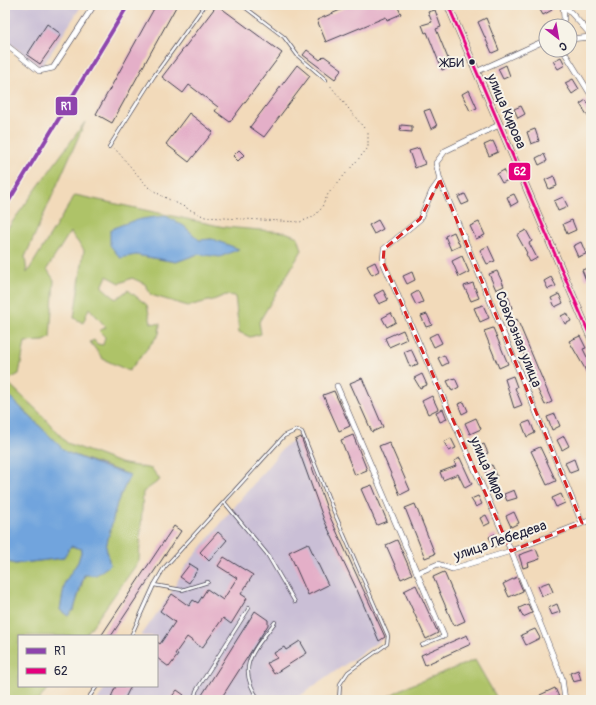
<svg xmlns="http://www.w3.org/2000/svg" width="596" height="705" viewBox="0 0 596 705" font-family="Pangolin,sans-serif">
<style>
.industrial{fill:#cabfd6}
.green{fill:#aec367;stroke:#687251;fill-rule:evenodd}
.water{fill:#71a4dd;stroke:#4a638c}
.building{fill:#e4afc8}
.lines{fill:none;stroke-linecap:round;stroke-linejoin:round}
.lane-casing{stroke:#413e4e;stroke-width:4}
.street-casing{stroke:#413e4e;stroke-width:6}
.secondary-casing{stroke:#413e4e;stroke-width:8}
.path{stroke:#413e4e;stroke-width:1;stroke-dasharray:1 3;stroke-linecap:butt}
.lane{stroke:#fff;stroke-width:2.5}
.street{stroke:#fff;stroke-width:5}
.secondary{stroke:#fbe5cf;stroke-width:7}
.bus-1-casing{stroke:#f7f3e8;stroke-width:6}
.bus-1{stroke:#e5007d;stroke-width:3}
.rail-1-casing{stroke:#f7f3e8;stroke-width:7}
.rail-1{stroke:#8e44ad;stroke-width:4}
.marked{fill:none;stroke:#d62828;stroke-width:3;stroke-dasharray:8 5;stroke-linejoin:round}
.bus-dot{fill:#22223b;stroke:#f7f3e8;stroke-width:1.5}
.labels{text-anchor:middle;stroke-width:4;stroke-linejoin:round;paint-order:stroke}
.bus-label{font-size:13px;fill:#22223b;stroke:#f7f3e8;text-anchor:end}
.street-label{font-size:14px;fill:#22223b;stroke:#f7f3e8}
.line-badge{stroke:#f7f3e8;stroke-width:1.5}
.badge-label{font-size:11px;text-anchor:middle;font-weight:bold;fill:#fff}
</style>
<rect width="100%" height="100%" fill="#f7f3e8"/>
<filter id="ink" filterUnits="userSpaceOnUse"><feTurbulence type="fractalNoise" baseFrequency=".025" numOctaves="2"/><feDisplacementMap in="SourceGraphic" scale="8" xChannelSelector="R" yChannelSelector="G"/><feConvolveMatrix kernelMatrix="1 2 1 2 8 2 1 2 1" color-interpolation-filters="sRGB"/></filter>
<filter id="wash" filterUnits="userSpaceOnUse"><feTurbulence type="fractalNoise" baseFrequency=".012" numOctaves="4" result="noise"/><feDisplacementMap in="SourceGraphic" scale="16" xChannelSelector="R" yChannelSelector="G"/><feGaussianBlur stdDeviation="0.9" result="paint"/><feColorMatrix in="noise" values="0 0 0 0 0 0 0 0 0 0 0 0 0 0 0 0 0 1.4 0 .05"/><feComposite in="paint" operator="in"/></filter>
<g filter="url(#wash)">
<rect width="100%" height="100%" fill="#f2daba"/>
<g class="industrial">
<polygon points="5,5 82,5 41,68 5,39"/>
<polygon points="295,440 324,520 358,592 379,641 294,700 97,700 107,686 157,686 157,636 141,636 171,593 185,567 284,447"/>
</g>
<g class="green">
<path d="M85 122 25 257 27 273 75 195 224 227 285 232 298 237 302 250 259 322 261 334 250 337 239 332 235 296 226 295 213 300 188 306 151 295 145 284 132 278 120 283 107 276 102 287 116 299 128 290 147 305 151 323 160 324 159 334 129 371 103 359 90 342 94 340 97 344 103 345 105 337 99 331 106 327 89 308 83 323 74 318 84 250 70 232 47 269 54 280 50 338 44 341 25 342 19 374 6 381 40 413 67 443 120 463 152 469 160 480 143 492 139 561 85 636H19V686H49L39 700H5V561L15 564 63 558 71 546 82 549 78 562 65 582 60 610 68 616 74 609 85 575 110 565 106 547 117 503 130 475 66 452 8 395 5 406V232ZM184 226 199 240 212 239 220 256 198 254 176 262 136 255Z"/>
<polygon points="475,660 498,700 381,700 406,687"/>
</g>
<g class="water">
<path d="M166 216 184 226 199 240 212 239 239 249 220 257 198 254 176 262 136 255 120 258 110 245V230C130 220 144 218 166 216Z"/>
<polygon points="8,395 66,452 104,467 130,475 117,503 106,547 110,565 96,575 84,575 74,609 68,616 60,610 65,582 78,562 82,549 71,546 63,558 15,564 5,561 5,406"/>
</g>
<g id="blocks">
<g class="building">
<polygon points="156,5 177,5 112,123 96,114"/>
<polygon points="217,5 282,53 230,122 215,111 218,107 189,85 183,93 162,77"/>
<polygon points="352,5 397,5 401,14 387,20 386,17 326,42 317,20"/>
<polygon points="537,5 549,5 552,10 543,15"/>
<polygon points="435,10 441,27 436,29 451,66 442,70 427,32 425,33 422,25 432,22 428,12"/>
<polygon points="486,18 499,50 492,53 478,22"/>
<polygon points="47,24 61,34 40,64 27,55"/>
<polygon points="307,50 320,60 324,56 342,69 335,79 303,55"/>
<polygon points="561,57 565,65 558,69 553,61"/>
<polygon points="297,65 310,76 264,137 250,127"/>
<polygon points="506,65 510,76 503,79 498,69"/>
<polygon points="573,79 579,89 572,94 565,83"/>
<polygon points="469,90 477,108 470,111 462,94"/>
<polygon points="586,100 591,108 591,121 580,104"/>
<polygon points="521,106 525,114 518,118 514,109"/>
<polygon points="430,109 437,126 431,129 424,111"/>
<polygon points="189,113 213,132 189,162 166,144"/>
<polygon points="401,125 412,126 412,132 400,131"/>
<polygon points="535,129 539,141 531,144 527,132"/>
<polygon points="493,141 498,152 489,156 484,145"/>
<polygon points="419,148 425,164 415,168 409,151"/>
<polygon points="239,150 244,155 238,161 233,156"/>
<polygon points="544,154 547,161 539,165 536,158"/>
<polygon points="504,170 508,180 502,183 497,174"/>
<polygon points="554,176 557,186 549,189 545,180"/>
<polygon points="465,194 469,202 462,205 458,197"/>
<polygon points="514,194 518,202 511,206 507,197"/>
<polygon points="563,197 568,207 558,211 554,201"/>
<polygon points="378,220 383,229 374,234 369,225"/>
<polygon points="572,220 576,230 567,234 563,224"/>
<polygon points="479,222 485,235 476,239 470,226"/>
<polygon points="526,230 532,241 529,243 537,258 530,262 526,254 527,253 517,235"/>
<polygon points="454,232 460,246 451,250 445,236"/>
<polygon points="581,242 586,254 578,257 573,246"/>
<polygon points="488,246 495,261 487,264 480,250"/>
<polygon points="462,256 469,272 459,277 452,261"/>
<polygon points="375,262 379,271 372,275 367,266"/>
<polygon points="590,267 591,277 586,280 582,270"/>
<polygon points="497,271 504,286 496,290 489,274"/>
<polygon points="412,272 415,280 407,284 403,276"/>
<polygon points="551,277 556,286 548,289 544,281"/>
<polygon points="473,283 479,298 471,301 464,286"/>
<polygon points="383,290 388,300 379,304 374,295"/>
<polygon points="418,291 423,302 416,305 411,295"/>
<polygon points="559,294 563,303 555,307 551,298"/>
<polygon points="508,296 512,308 504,311 500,299"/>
<polygon points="483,305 489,318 480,322 474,308"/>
<polygon points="391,313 396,322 387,327 382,318"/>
<polygon points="567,313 571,321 565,324 561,316"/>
<polygon points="427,314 432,325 426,327 421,316"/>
<polygon points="517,319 552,402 545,405 535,384 528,366 529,366 510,323"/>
<polygon points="493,328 508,364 499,368 484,331"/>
<polygon points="403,330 407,339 389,347 385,338"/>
<polygon points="437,333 442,343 434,347 429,337"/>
<polygon points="580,336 586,348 583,349 591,365 591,383 584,367 569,341"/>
<polygon points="411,349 418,364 410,367 404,352"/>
<polygon points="444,355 448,363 442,366 438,358"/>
<polygon points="422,374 427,385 420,388 414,378"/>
<polygon points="513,376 517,387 515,388 522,405 514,408 505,379"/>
<polygon points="362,378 383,427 372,432 350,383"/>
<polygon points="455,378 459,387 452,391 447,381"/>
<polygon points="334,391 350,426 339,431 323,395"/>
<polygon points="432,396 438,409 428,414 422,401"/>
<polygon points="464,402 468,411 462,414 458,404"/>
<polygon points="443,409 447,419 440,422 436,412"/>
<polygon points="555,414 560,426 552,430 547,417"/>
<polygon points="476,418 481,429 470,434 465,423"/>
<polygon points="530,421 535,433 527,437 522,424"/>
<polygon points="353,435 367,470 355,475 341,440"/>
<polygon points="564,436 569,446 562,450 557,440"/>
<polygon points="301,437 330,517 385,637 379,641 358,592 324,520 295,440"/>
<polygon points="451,438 456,448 449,451 444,442"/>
<polygon points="389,442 410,490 400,495 379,446"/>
<polygon points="484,444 488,453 481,457 477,447"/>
<polygon points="540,447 556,481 547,485 531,451"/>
<polygon points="460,458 472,484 465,488 458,474 443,480 440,472 456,466 454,461"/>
<polygon points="574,459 578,470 570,473 565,463"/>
<polygon points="492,465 497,476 489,479 484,468"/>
<polygon points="372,485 387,521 377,525 361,489"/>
<polygon points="514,490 517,498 507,501 504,494"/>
<polygon points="561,494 565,503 556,507 552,498"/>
<polygon points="478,496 482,504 476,507 471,499"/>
<polygon points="415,504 435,554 425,558 405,508"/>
<polygon points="514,512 519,523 511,527 506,516"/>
<polygon points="486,515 490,523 484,526 480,518"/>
<polygon points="174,526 181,531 111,636 101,636"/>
<polygon points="218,532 227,540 209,561 200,552"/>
<polygon points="495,534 500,544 494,547 489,537"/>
<polygon points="397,540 412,574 401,579 386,545"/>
<polygon points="308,543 328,585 308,595 289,552"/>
<polygon points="536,549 540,559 528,563 529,566 523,568 519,555"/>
<polygon points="224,557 253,575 241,594 247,598 231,624 223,618 202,648 187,637 175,654 178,655 169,667 157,658 157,642 160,644 175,622 160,611 172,594 189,606 193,600 198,603 207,589 223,600 237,578 218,566"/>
<polygon points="190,564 198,569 189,583 180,577"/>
<polygon points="444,572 465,621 454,626 433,577"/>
<polygon points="517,577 523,591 509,597 503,584"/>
<polygon points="549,582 553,592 542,596 538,586"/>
<polygon points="416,585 438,633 426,639 404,591"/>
<polygon points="528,604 532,613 523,617 519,608"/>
<polygon points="557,604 560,612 551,615 548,608"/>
<polygon points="255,611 268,620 268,625 220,700 210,700 202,695"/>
<polygon points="535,629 540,638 526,645 521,635"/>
<polygon points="467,635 471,644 425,665 421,655"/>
<polygon points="300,641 307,653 274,674 267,663 277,658 274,653 284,647 286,650"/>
<polygon points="578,670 581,680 573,682 570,673"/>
<polygon points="116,686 131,686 124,700 117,700 111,697"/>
<polygon points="555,688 559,697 552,700 542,700 540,695"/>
<polygon points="177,690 184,695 181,700 169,700"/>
</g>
</g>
</g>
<g filter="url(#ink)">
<use href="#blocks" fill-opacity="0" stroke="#413e4e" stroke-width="1"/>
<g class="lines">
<g class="lane-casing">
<g id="lane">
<polyline points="242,5 284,37 298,56 326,80"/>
<polyline points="109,147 154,76 205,5"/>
<polyline points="224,502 267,554 295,602"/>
<polyline points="154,585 182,590 208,582"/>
<polyline points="131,636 154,585 164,568 284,436 297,430 302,432 334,512 388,636 387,644 348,672 340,684 339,700"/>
<polyline points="422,645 444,636"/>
<polyline points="87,700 97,686"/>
<polyline points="200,700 195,696 196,691 249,608"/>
<path d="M259 700C235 666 254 651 275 622"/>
</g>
</g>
<g class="street-casing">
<g id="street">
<polyline points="564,5 591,35"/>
<polyline points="562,26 564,18 563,5"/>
<polyline points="570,39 591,37"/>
<polyline points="5,44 39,71 53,68 94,5"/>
<polyline points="563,50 591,95"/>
<polyline points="476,72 546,40"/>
<polyline points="499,125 445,151 436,163 440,180 582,523"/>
<polyline points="440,180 432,191 420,219 384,249 383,262 511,551 562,678 565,700"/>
<polyline points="337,386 444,636"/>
<polyline points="417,573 438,564 452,569 511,551 591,520"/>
</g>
</g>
<g class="secondary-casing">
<polyline id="secondary" points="448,5 591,338"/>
</g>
<polyline class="path" points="113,149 117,151 148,187 162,196 205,217 300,222 313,217 321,209 328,194 368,148 368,133 329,84"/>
<use href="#lane" class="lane"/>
<use href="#street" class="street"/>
<use href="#secondary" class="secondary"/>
<g class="bus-1-casing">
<polyline id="bus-1" points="448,5 591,338"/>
</g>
<use href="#bus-1" class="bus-1"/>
<g class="rail-1-casing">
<polyline id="rail-1" points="5,207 128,5"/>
</g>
<use href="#rail-1" class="rail-1"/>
</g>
</g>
<path class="marked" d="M440 180 582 523 511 551 383 262 384 249 420 219Z"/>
<circle class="bus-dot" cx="472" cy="62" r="3.5"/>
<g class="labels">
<g class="bus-label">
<text x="464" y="67">ЖБИ</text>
</g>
<g class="street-label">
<text transform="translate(507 111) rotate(67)" y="5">улица Кирова</text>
<text transform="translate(519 339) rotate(68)" y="5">Совхозная улица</text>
<text transform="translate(488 468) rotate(66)" y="5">улица Мира</text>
<text transform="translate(500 540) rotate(-19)" y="5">улица Лебедева</text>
</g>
</g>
<g class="line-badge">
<rect x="55" y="96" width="23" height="20" rx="4" fill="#8e44ad"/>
<rect x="508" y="162" width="23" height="19" rx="4" fill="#e5007d"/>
</g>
<g class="badge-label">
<text x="66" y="110">R1</text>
<text x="520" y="175">62</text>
</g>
<rect width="596" height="705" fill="none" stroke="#f7f3e8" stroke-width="20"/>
<rect x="18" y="635" width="140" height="52" fill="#f7f3e8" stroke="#a29fa3"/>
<rect x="26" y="648" width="20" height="6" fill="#8e44ad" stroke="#a29fa3"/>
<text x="54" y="655" font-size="12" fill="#22223b">R1</text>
<rect x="26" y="668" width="20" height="6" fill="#e5007d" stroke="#a29fa3"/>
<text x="54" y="675" font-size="12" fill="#22223b">62</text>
<g transform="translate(558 38) rotate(149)"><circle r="19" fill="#f7f3e8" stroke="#a29fa3"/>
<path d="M0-3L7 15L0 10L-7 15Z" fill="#b5179e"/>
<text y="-6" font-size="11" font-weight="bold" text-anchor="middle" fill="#22223b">С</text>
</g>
</svg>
